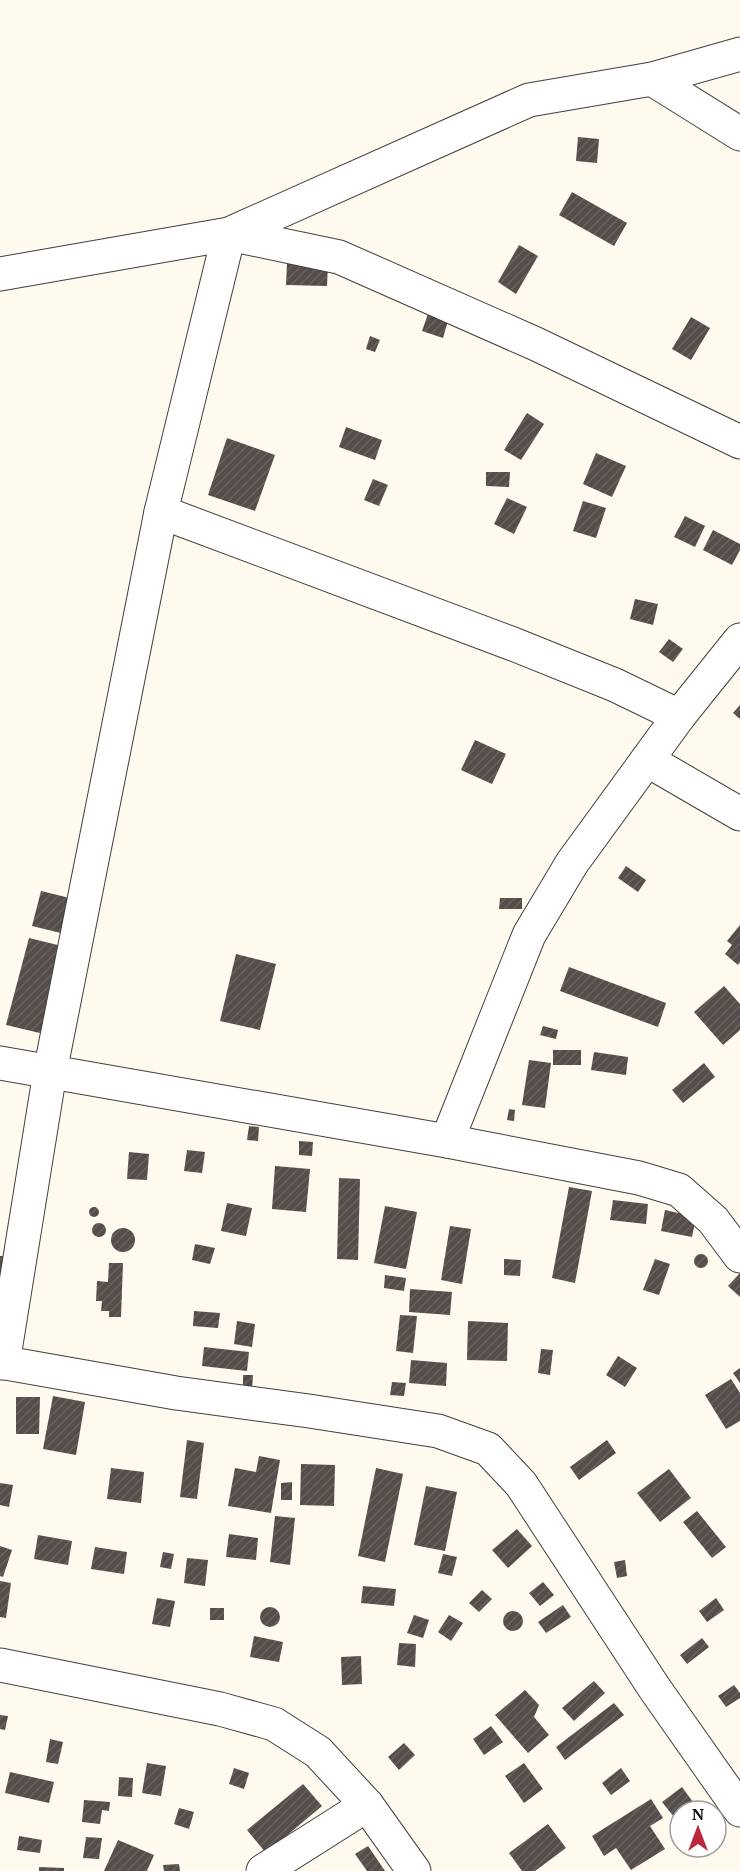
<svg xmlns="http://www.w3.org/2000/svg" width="740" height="1871" viewBox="0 0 740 1871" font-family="'PT Serif',serif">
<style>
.building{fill:url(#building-hatch)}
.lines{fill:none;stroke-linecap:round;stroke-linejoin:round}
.minor-casing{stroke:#404040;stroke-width:35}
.minor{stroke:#fff;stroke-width:33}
</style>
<defs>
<pattern id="building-hatch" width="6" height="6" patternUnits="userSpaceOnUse" patternTransform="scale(1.5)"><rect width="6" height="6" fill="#564d4a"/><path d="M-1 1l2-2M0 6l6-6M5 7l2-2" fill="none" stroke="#696260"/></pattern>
</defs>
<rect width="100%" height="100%" fill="#fff9ee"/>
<g class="building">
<polygon points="578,137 599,139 597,163 576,161"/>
<polygon points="572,192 627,223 614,246 559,215"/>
<polygon points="519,245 538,256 516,294 498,282"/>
<polygon points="287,263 328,265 327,286 286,285"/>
<polygon points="430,308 450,314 443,338 422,331"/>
<polygon points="691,317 710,328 691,360 672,349"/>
<polygon points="370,336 380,340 375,352 366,349"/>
<polygon points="527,413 544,424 521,460 504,450"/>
<polygon points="346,427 382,440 375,460 339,447"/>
<polygon points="227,438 275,455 255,511 208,495"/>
<polygon points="596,453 626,466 612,497 583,484"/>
<polygon points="486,472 510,472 509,487 486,486"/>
<polygon points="373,479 388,485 379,506 364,500"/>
<polygon points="507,498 527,507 514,534 494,524"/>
<polygon points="583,501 606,508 596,538 573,531"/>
<polygon points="685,516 705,526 695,547 674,537"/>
<polygon points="713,530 740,544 740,550 732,565 703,550"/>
<polygon points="635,599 658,604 653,625 630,619"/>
<polygon points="669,639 683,649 673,662 659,652"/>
<polygon points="740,705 740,719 733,713"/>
<polygon points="475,740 506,754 492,784 461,770"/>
<polygon points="626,866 646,880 638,892 618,878"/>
<polygon points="41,891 78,900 69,935 32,926"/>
<polygon points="500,898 522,898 522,909 499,909"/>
<polygon points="740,925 740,962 738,965 725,954 732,945 727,941"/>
<polygon points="29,938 66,947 44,1034 6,1025"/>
<polygon points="236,954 276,964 260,1030 220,1021"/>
<polygon points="569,967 666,1003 658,1027 560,991"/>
<polygon points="724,986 740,1004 740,1030 723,1045 694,1012"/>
<polygon points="543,1026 558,1030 556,1039 540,1035"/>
<rect x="553" y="1050" width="28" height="15"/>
<polygon points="594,1052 628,1057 626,1075 591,1070"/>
<polygon points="529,1060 551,1063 545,1108 522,1105"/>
<polygon points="704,1063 715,1077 683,1103 672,1090"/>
<polygon points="509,1109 515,1110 514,1121 507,1120"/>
<polygon points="249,1126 259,1127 258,1141 247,1140"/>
<polygon points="299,1141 313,1142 312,1156 299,1155"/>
<polygon points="187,1150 205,1152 202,1173 184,1171"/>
<polygon points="129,1152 149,1154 147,1180 127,1179"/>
<polygon points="275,1166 310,1169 306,1212 272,1209"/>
<polygon points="339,1178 360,1179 358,1260 337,1259"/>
<polygon points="569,1187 592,1191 575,1283 552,1278"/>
<polygon points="613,1200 648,1204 646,1224 610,1220"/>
<polygon points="227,1203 252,1208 246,1236 221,1231"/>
<polygon points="385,1206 417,1212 406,1269 374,1263"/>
<circle cx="94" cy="1212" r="5"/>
<polygon points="665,1210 696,1217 692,1237 661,1231"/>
<circle cx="99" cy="1230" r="7"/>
<polygon points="450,1226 471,1229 462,1284 441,1280"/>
<circle cx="123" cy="1240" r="12"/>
<polygon points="195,1244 215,1248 210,1264 192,1260"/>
<circle cx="701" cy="1261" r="7"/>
<polygon points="0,1256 10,1256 9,1277 0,1277"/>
<polygon points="504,1259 521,1260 520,1276 504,1275"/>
<polygon points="655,1259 670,1264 659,1295 643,1290"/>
<polygon points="109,1263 123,1263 121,1317 109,1317 109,1311 101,1311 102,1301 96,1301 97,1281 108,1282"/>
<polygon points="740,1273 740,1297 728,1286"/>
<polygon points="385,1275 406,1278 404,1291 384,1288"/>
<polygon points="410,1289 452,1292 450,1315 409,1312"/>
<polygon points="194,1311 220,1313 218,1328 193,1326"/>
<polygon points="400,1315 417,1316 413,1353 396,1351"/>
<polygon points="237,1321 255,1324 252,1347 234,1344"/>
<polygon points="468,1321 508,1323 507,1361 467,1360"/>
<polygon points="204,1347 249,1352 247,1371 202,1366"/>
<polygon points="541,1349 553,1350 550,1375 538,1373"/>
<polygon points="618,1356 637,1368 625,1387 606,1375"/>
<polygon points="411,1360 447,1363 446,1386 409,1383"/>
<polygon points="740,1368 740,1383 733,1373"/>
<polygon points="243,1375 253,1375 252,1390 243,1389"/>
<polygon points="731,1379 740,1393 740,1421 726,1429 705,1395"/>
<polygon points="392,1382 406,1383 404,1396 390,1395"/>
<polygon points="53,1396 85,1402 76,1455 43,1449"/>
<polygon points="16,1397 40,1397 39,1434 16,1434"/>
<polygon points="187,1440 204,1443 197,1499 180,1497"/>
<polygon points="607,1440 616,1453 579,1480 570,1467"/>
<polygon points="259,1456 280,1460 271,1513 228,1506 235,1468 256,1472"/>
<polygon points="301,1464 335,1465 334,1506 300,1505"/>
<polygon points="111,1468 144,1472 141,1503 107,1499"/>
<polygon points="376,1468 403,1474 385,1562 358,1556"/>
<polygon points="669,1469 691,1498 660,1522 637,1493"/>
<polygon points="292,1482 292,1500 281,1500 281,1483"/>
<polygon points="0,1483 13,1485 9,1507 0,1505"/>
<polygon points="426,1486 457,1492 445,1551 414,1545"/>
<polygon points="697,1511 726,1547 712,1558 683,1522"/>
<polygon points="275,1516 295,1518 290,1565 270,1562"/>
<polygon points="517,1529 532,1546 508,1568 492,1550"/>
<polygon points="229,1534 258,1538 256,1560 226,1557"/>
<polygon points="38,1535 72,1541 68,1565 34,1559"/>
<polygon points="0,1546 12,1550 3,1577 0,1576"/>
<polygon points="95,1547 127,1552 124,1574 91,1569"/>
<polygon points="163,1552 174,1554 171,1569 160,1567"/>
<polygon points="443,1554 457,1557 452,1576 438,1573"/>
<polygon points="187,1558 208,1560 205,1586 184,1583"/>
<polygon points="625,1560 627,1576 617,1578 614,1562"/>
<polygon points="0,1581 11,1583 6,1618 0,1617"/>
<polygon points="543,1582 554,1595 540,1606 529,1593"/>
<polygon points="363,1586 396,1589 394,1606 361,1603"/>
<polygon points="482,1590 492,1599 479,1612 469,1603"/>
<polygon points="157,1598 175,1601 170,1627 152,1624"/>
<polygon points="716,1598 724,1610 707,1622 699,1611"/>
<polygon points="563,1605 571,1617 546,1633 538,1622"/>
<circle cx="270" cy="1617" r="10"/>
<rect x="210" y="1608" width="14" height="12"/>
<circle cx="513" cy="1621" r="10"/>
<polygon points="414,1615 429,1620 423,1638 407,1633"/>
<polygon points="449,1615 463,1623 451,1641 438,1632"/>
<polygon points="254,1636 283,1642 279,1662 250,1657"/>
<polygon points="702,1638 709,1647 687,1664 680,1655"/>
<polygon points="399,1643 416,1644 415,1667 397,1665"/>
<polygon points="361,1656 362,1684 342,1685 341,1657"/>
<polygon points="594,1681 605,1693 574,1721 562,1708"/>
<polygon points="734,1685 740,1693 740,1698 726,1707 718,1696"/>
<polygon points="525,1690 539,1705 534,1717 549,1735 528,1753 495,1715"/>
<polygon points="614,1703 624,1715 565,1760 556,1747"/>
<polygon points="0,1715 8,1716 5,1730 0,1729"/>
<polygon points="491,1726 503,1742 484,1755 473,1739"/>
<polygon points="50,1739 63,1742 58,1764 46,1762"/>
<polygon points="404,1743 415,1755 399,1770 388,1757"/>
<polygon points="147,1763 166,1766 161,1796 142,1793"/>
<polygon points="524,1763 543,1789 524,1803 505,1776"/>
<polygon points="234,1768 249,1773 244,1789 229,1784"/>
<polygon points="621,1768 630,1781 611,1795 602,1783"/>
<polygon points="10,1772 54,1782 49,1803 5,1793"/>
<polygon points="119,1777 133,1778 132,1797 118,1796"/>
<polygon points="303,1784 322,1806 266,1853 247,1830"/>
<polygon points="682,1787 693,1802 674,1817 662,1802"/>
<polygon points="651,1799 663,1818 650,1826 665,1849 631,1870 616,1848 604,1856 592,1836"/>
<polygon points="84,1800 110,1802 109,1811 102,1810 100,1824 82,1822"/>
<polygon points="179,1808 194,1812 189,1829 174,1824"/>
<polygon points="548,1824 566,1848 535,1871 522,1871 509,1853"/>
<polygon points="19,1836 42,1840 40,1853 17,1850"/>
<polygon points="86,1837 102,1838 99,1859 83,1858"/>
<polygon points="118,1840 154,1855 147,1871 104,1871"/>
<polygon points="368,1846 385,1871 367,1871 355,1854"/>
<polygon points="179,1864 180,1871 164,1871 163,1865"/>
<polygon points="39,1867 64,1868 64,1871 39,1871"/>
</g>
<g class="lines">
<g class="minor-casing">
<g id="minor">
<polyline points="652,79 740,134"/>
<polyline points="0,274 229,234 529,100 652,79 740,54"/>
<polyline points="161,512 513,644 615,685 679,716"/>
<polyline points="647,760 740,814"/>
<polyline points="0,1063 447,1141 639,1178 679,1190 713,1220 740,1256"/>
<polyline points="447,1141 529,935 572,863 679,716 740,640"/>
<polyline points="0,1362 176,1393 309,1411 438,1431 488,1449 521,1484 655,1689 740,1810"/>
<polyline points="3,1363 50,1072 161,512 229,234 339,257 536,344 740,442"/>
<polyline points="0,1665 220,1709 274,1724 318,1752 367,1805 414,1871"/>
<polyline points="263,1871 367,1805"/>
</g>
</g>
<use href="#minor" class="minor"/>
</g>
<g transform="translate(698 1829)"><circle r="28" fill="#ffffff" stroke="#9e9e9e" stroke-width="1.5"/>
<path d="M0-4.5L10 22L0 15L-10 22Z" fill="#bb2840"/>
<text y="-9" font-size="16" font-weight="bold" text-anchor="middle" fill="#0d0d0d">N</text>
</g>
</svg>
